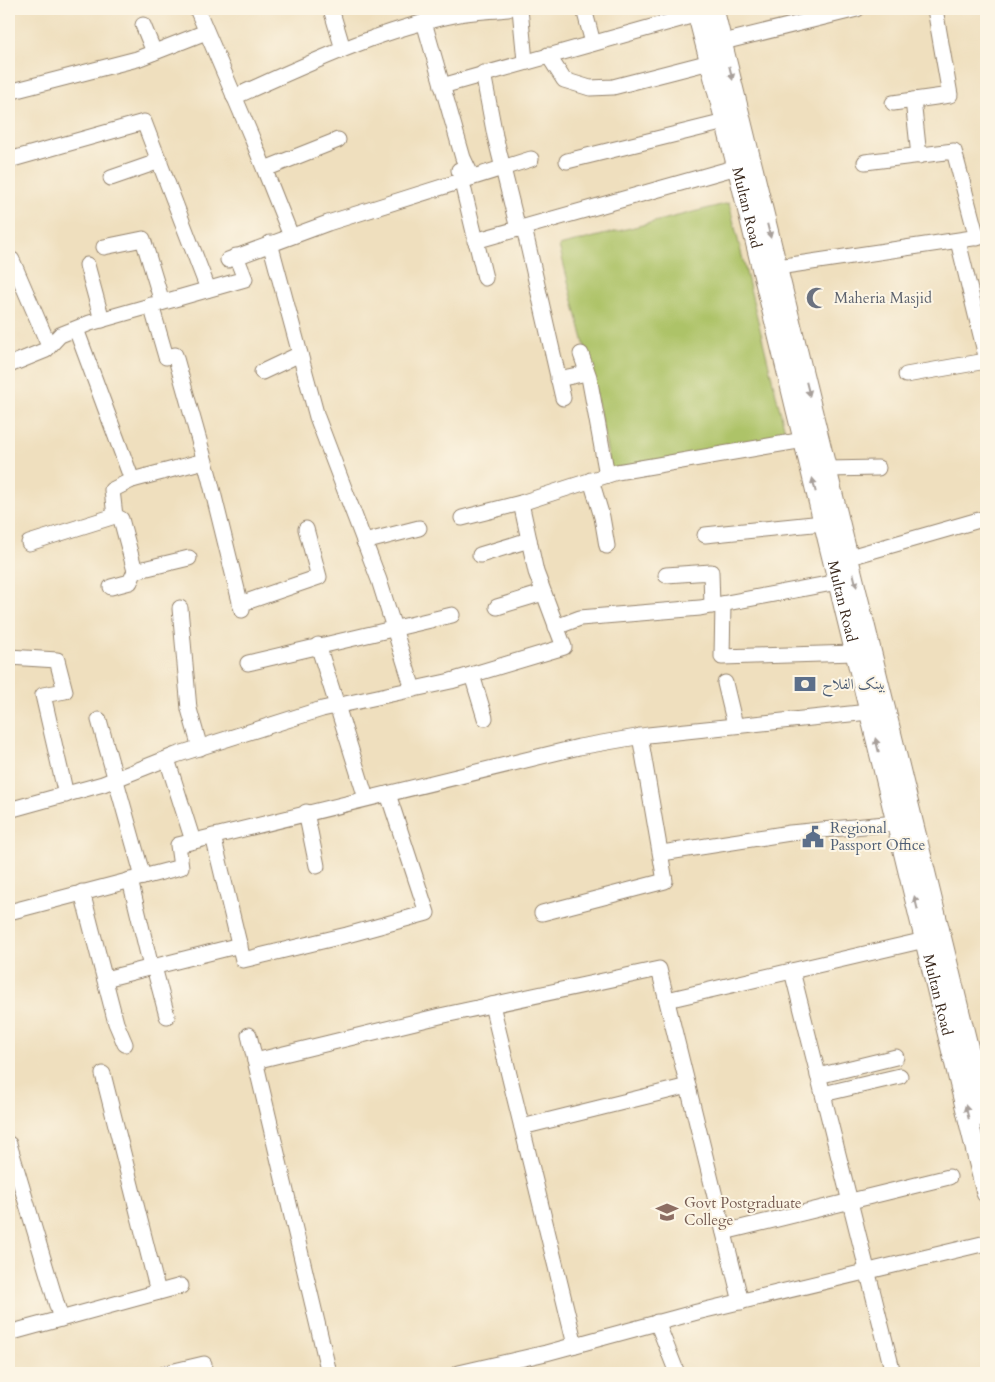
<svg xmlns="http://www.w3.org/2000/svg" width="995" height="1382" viewBox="0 0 995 1382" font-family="Cardo,Amiri,serif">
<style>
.green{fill:#adc368;stroke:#747643}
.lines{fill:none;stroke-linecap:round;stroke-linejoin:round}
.minor-casing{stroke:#95846e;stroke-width:17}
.major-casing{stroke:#95846e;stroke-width:21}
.minor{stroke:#fff;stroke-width:15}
.major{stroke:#fff;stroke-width:19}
.oneway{fill:#a79f9a}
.labels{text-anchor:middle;stroke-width:4;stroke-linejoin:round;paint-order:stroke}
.street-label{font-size:15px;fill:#3b2a1e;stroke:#fcf5e5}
.worship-label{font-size:15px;fill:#5b616d;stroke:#fcf5e5;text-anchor:start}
.service-label{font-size:15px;fill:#4e5e75;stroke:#fcf5e5;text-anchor:start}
.education-label{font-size:15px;fill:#785e54;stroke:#fcf5e5;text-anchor:start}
</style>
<rect width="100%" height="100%" fill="#fcf5e5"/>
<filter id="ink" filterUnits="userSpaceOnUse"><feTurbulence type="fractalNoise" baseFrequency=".02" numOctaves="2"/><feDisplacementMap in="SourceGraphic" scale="10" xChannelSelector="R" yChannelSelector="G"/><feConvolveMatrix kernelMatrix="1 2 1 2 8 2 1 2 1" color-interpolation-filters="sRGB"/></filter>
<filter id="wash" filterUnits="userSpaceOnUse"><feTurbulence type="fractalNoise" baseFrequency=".0096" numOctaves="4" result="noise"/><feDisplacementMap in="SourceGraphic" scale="20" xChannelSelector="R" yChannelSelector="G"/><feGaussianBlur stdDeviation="1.12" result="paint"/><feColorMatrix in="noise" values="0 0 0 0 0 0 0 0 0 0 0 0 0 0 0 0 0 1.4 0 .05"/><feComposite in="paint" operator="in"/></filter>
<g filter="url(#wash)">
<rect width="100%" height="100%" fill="#efdfbe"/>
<polygon class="green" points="729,203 787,439 611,469 591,371 559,246"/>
</g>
<g filter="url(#ink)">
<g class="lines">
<g class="minor-casing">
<g id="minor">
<polyline points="197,9 252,138 291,236"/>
<polyline points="331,9 343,49"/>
<polyline points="520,9 525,61"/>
<polyline points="584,9 593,43"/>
<polyline points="424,22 463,158 472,177"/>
<polyline points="143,25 154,52"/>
<polyline points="723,42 857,9"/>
<polyline points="548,55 564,80 590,88 613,87 710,62"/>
<polyline points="483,73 495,136 518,229"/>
<polyline points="442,86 698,14"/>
<polyline points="9,92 137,59 206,32"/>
<path d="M234 97C306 65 378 30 455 15 472 11 491 11 508 9"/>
<polyline points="913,100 919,156"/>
<polyline points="893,103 950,95 935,9"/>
<polyline points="9,160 144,122 208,289"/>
<polyline points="567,161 725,122"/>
<polyline points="865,162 954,151 977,238"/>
<polyline points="265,169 338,140"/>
<polyline points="459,170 485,278"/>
<polyline points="111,178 160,161"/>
<polyline points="524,228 563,398"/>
<polyline points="475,241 737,167"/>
<polyline points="958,241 986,356"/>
<polyline points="270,243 317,417 379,580 413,689"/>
<polyline points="104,247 143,239 162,302"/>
<polyline points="12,260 49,346"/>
<polyline points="228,260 328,223 531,159"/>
<polyline points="87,265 102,320"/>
<polyline points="778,267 986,236"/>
<polyline points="151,305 166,357 175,355 209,476 242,610"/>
<polyline points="76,329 132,480"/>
<polyline points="581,354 589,377 607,475"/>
<polyline points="9,365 46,350 60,335 90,323 245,279 236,256"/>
<polyline points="262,372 300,354"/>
<polyline points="906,375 986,361"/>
<polyline points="558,379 587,373"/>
<polyline points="828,469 878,468"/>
<polyline points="591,480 602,517 607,546"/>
<polyline points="462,518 521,503 617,472 804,440"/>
<polyline points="705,535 823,523"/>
<polyline points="364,542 419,528"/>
<polyline points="29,543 115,516"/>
<polyline points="480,555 529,540"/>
<polyline points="850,557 986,518"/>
<polyline points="135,571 121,519 115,516 112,490 132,480 204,461"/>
<polyline points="666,575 711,572 712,606"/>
<polyline points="111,587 130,582 135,571 189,558"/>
<polyline points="240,604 319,577 306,529"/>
<polyline points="723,604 722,657 855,653"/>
<polyline points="497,607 543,593"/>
<polyline points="180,608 189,709 200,748"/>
<polyline points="556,627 580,618 700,608 838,582"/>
<polyline points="318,645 366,798"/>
<polyline points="9,657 57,660 65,691 43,695 66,795"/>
<polyline points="248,663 452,615"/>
<polyline points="472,675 485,718"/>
<polyline points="725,683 735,725"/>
<polyline points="99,720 143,877"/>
<polyline points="167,759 193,841"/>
<polyline points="9,810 103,784 176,755 322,709 451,681 564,647 536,572 521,503"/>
<polyline points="306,812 317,866"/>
<polyline points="213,836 243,960 347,935 427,913 388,794"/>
<polyline points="662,853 790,833 896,823"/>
<polyline points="130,880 151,967"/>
<polyline points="82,892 116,1023 125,1044"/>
<polyline points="9,912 181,867 178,845 579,747 648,735 869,712"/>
<polyline points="542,913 665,881 640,736"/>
<polyline points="154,967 167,1016"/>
<polyline points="792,971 893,1373"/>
<polyline points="105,979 240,945"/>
<polyline points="667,1000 925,940"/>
<polyline points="492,1005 575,1345"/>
<polyline points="249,1035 329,1373"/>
<polyline points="255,1061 440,1016 659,969 741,1302"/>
<polyline points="103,1074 158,1292"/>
<polyline points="818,1076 896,1057"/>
<polyline points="823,1094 900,1076"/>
<polyline points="522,1127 688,1086"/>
<polyline points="9,1144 61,1319"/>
<polyline points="724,1232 949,1177"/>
<polyline points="657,1322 677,1373"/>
<polyline points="9,1333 181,1286"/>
<polyline points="166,1373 204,1364"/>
<polyline points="459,1373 546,1353 697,1312 986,1243"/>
</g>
</g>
<g class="major-casing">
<g id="major">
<path id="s1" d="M696 9 738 171 986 1193"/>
<polyline points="714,9 986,1119"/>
</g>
</g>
<use href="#minor" class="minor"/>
<use href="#major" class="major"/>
</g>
<defs><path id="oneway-solid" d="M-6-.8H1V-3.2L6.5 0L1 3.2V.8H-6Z" transform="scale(1.25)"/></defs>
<g class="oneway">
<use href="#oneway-solid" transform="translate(731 73) rotate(76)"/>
<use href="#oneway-solid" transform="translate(769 231) rotate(76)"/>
<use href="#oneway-solid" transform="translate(808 389) rotate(76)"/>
<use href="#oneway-solid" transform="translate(814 485) rotate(-103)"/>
<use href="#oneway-solid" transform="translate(855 580) rotate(76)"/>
<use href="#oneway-solid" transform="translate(877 745) rotate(-104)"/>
<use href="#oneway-solid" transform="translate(916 903) rotate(-104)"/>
<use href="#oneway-solid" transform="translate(967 1112) rotate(-104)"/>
</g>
</g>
<defs>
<g id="mosque-bare" transform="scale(1.725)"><path d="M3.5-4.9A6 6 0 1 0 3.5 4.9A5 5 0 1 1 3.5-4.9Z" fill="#6b7280" stroke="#fcf5e5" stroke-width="2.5" paint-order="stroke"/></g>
<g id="bank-bare" transform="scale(1.725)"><path d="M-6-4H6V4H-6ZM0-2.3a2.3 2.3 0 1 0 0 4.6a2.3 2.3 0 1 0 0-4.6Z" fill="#5c6f8a" stroke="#fcf5e5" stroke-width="2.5" paint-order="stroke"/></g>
<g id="civic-bare" transform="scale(1.725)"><path d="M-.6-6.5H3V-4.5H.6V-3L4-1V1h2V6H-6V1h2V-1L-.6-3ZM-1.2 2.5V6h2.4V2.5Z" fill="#5c6f8a" stroke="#fcf5e5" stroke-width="2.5" paint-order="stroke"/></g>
<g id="university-bare" transform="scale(1.725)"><path d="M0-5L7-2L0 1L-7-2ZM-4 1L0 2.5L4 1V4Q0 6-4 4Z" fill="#8d6e63" stroke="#fcf5e5" stroke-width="2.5" paint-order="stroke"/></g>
</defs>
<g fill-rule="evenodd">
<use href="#mosque-bare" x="817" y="298"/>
<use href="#bank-bare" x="805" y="684"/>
<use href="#civic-bare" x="813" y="837"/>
<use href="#university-bare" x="667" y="1212"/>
</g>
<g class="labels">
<g class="street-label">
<text dy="5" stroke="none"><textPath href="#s1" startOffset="205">Multan Road</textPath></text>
<text dy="5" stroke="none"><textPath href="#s1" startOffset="610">Multan Road</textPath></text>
<text dy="5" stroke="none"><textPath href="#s1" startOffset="1015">Multan Road</textPath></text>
</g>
<g class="worship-label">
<text x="834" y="303">Maheria Masjid</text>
</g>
<g class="service-label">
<text x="822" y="689">بینک الفلاح</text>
<text x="830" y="833">Regional<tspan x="830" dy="17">Passport Office</tspan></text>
</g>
<g class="education-label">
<text x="684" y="1208">Govt Postgraduate<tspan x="684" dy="17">College</tspan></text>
</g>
</g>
<rect width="995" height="1382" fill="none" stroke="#fcf5e5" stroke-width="30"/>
</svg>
